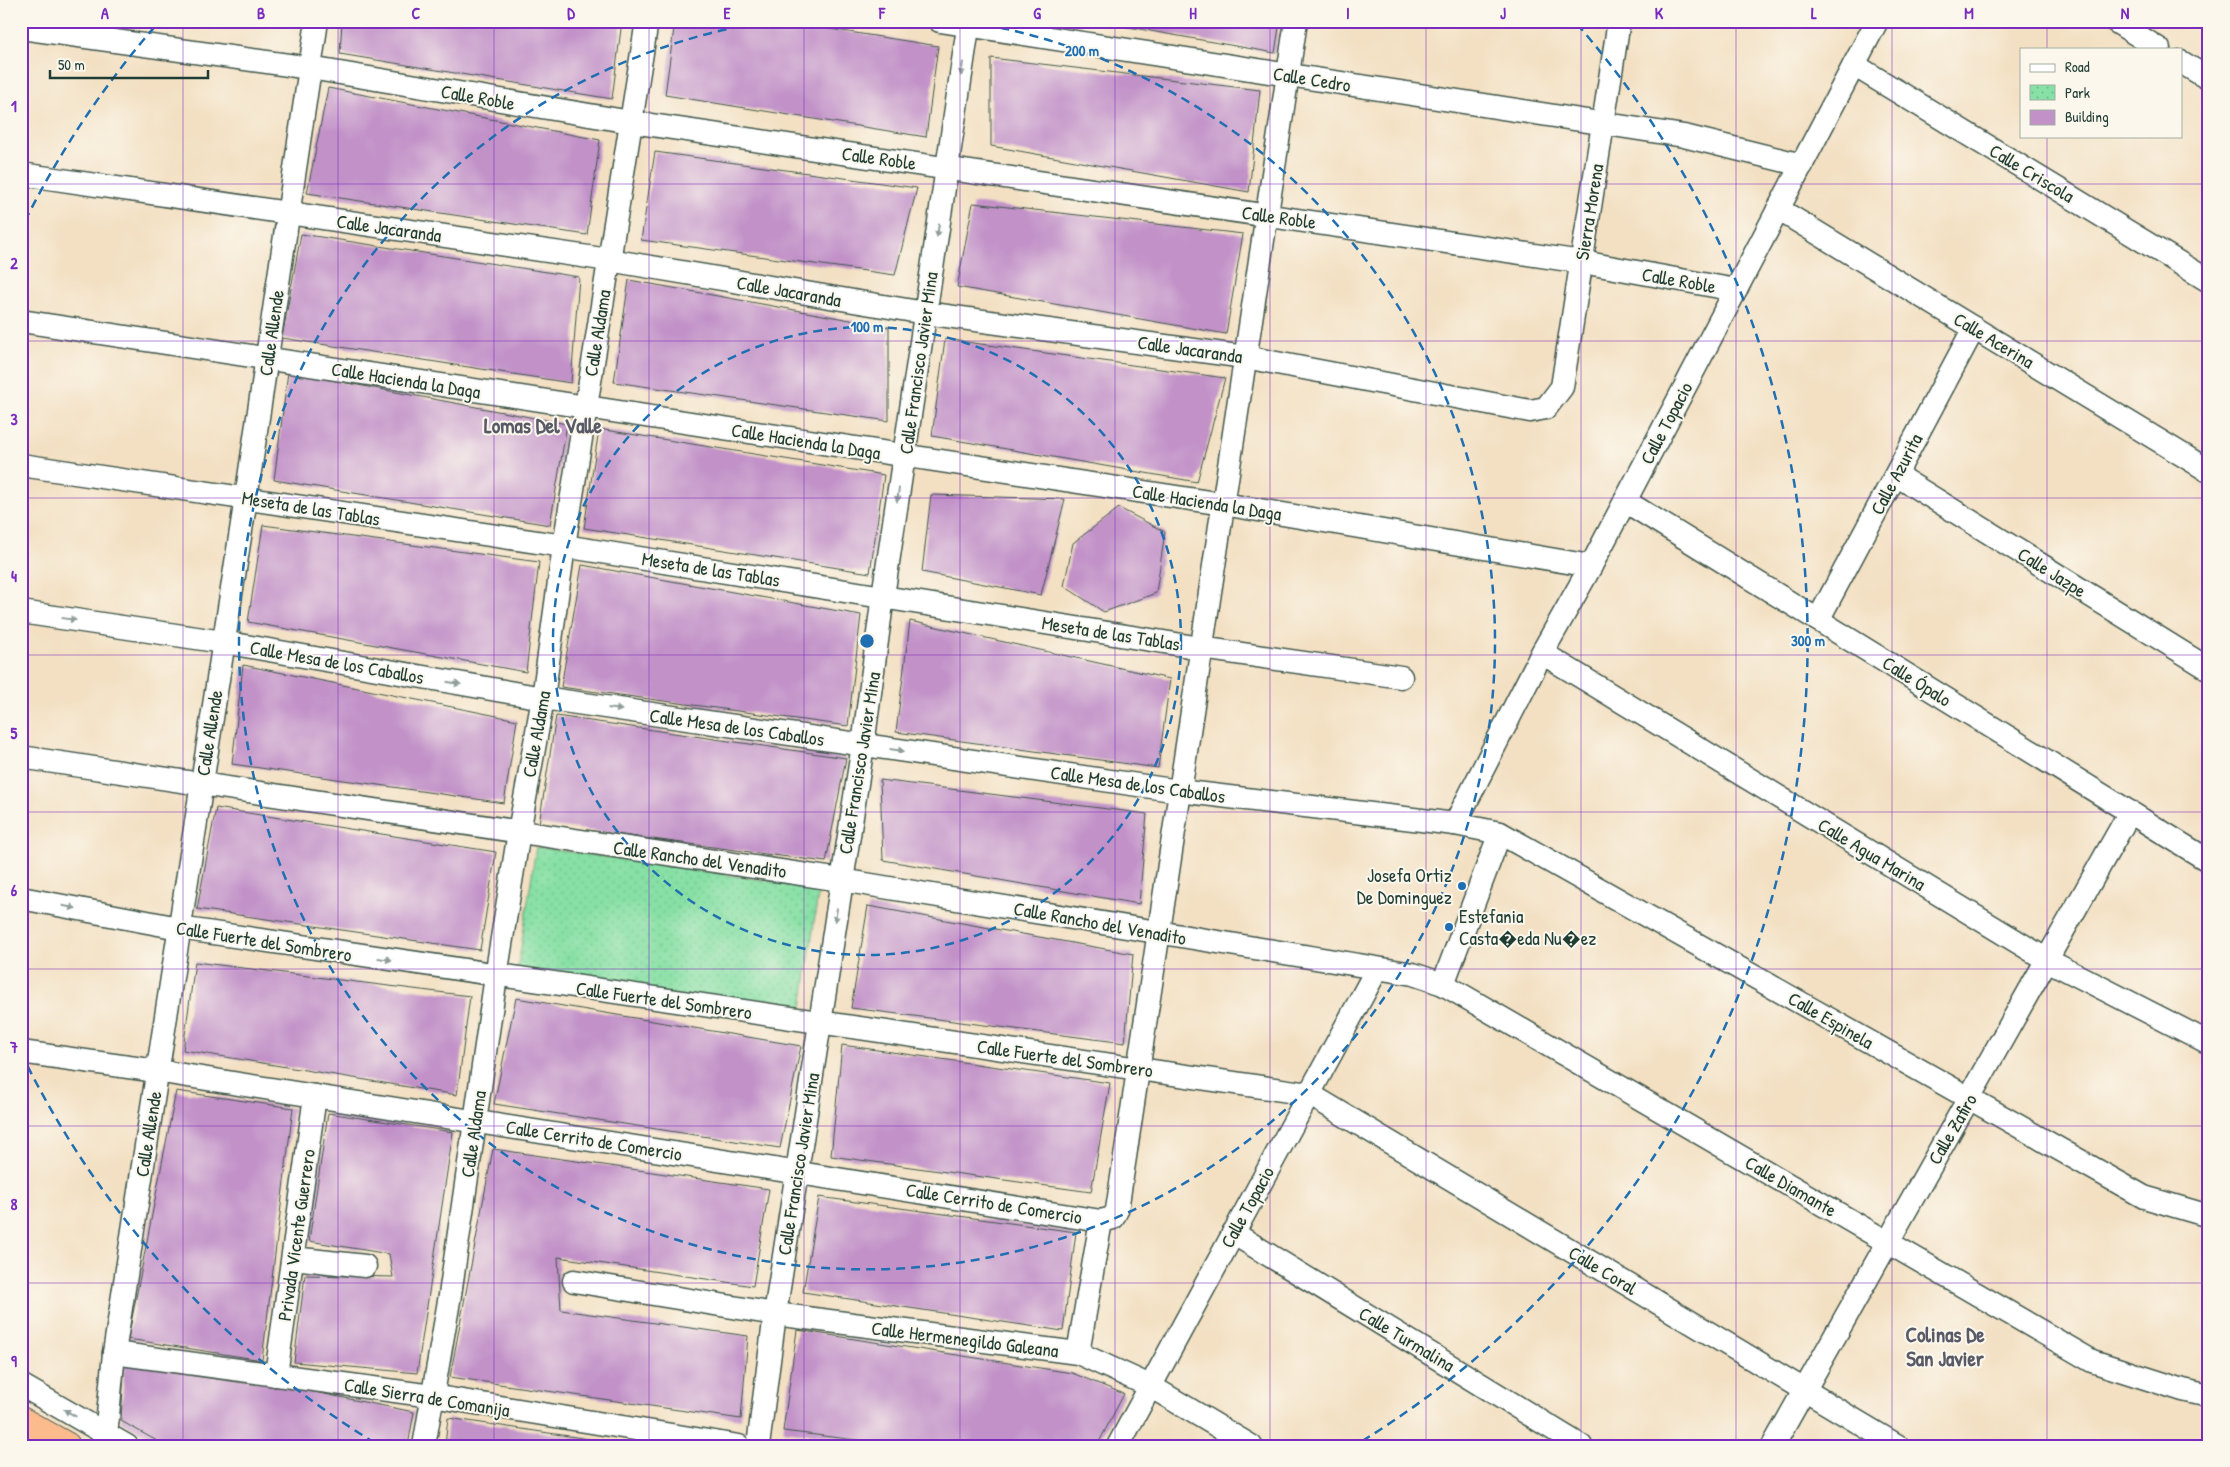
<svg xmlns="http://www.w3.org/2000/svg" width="2230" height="1467" viewBox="0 0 2230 1467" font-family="'Patrick Hand',sans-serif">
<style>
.park{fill:url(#park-dots);stroke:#538e6c}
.building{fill:#c191c8}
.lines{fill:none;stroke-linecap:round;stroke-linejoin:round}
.minor-casing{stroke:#3f5549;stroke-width:25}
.trunk-casing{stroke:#3f5549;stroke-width:30}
.minor{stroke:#fff;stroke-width:22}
.trunk{stroke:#fbbb8c;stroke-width:28}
.oneway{fill:#8f9e9a}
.grid{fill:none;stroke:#7b2cbf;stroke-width:1;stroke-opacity:0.55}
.ring{fill:none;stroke:#1f6fb2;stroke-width:2.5;stroke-dasharray:9 6}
.poi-dot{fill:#1f6fb2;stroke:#fbf7ec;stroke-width:2}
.labels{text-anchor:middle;stroke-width:4;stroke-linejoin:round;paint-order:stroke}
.street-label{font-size:19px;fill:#1f3d34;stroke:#fbf7ec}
.poi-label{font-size:19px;fill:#1f3d34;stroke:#fbf7ec;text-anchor:end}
.quarter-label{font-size:21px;font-weight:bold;fill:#585a68;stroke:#fbf7ec}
.centre{fill:#1f6fb2;stroke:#fbf7ec;stroke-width:2.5}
.ring-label{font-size:15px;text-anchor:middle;font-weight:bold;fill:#1f6fb2;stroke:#fbf7ec;stroke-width:4;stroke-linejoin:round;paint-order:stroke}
.neatline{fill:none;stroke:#7b2cbf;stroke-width:2}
.grid-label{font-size:16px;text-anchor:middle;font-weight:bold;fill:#7b2cbf}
</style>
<defs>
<pattern id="park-dots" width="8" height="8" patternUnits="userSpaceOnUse" patternTransform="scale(1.25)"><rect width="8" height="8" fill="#87e0a5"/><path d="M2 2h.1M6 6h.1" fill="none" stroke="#74c18f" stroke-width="1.8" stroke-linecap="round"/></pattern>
</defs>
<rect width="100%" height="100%" fill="#fbf7ec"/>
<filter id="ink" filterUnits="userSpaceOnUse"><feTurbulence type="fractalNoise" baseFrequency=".02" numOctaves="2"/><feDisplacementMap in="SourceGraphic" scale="10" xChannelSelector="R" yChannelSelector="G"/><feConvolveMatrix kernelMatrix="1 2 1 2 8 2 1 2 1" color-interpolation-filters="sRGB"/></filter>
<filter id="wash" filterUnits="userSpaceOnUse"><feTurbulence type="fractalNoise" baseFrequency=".0096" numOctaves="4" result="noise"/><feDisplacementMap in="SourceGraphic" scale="20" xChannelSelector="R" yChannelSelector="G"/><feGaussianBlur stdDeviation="1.12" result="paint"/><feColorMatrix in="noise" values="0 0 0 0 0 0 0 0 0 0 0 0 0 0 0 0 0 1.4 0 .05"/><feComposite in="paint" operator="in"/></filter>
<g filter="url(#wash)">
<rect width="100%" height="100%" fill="#f3e0c3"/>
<polygon class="park" points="536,847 819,888 801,1015 517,974"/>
<g id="blocks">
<g class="building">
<polygon points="342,21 622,21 612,99 340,54"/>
<polygon points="675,21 779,21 938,46 926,137 665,95"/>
<polygon points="1094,21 1280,21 1275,53"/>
<polygon points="991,58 1260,90 1249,192 991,146"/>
<polygon points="328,88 600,140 587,235 307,193"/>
<polygon points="655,152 917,188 895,275 641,240"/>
<polygon points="973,203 1243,234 1226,334 957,287"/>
<polygon points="301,234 579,277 571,383 282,338"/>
<polygon points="629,280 889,327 889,421 614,382"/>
<polygon points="945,339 1225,378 1197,482 932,436"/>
<polygon points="288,372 567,424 550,525 274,480"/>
<polygon points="599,429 884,475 870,573 584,528"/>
<polygon points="931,495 1065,499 1041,595 922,572"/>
<polygon points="1119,508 1165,532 1156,593 1104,612 1064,586 1073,543"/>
<polygon points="263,525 539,562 526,672 248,622"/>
<polygon points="582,565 861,615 848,726 561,687"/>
<polygon points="910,621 1170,679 1158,768 896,732"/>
<polygon points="243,665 517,720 504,803 232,764"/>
<polygon points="556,716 846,758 826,862 539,824"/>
<polygon points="880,780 1147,814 1139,904 883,860"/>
<polygon points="216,808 496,852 480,950 197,909"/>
<polygon points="868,906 1133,954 1125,1043 851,1008"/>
<polygon points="195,962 470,996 457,1095 183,1050"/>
<polygon points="516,998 801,1046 780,1148 494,1104"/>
<polygon points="842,1045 1110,1083 1091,1192 831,1156"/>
<polygon points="176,1091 293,1108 262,1360 128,1339"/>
<polygon points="328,1113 453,1132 417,1373 294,1362 305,1275 393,1277 389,1254 309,1241"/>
<polygon points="493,1149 769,1189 753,1286 558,1257 561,1310 748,1336 741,1419 450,1377"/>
<polygon points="819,1197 1076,1232 1063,1331 803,1292"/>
<polygon points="797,1330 1072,1373 1124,1394 1097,1446 905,1446 783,1431"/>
<polygon points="125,1354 414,1412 408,1446 166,1446 121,1421"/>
<polygon points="448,1418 629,1445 629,1446 445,1446"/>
</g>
</g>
</g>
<g filter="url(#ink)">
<use href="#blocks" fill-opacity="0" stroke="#3f5549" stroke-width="1"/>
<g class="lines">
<g class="minor-casing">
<g id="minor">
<polyline points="940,21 1684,136 1802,165"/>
<polyline points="2115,21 2159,49"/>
<polyline points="21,28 310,68 631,122 1582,262 1736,290"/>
<polyline points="2181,62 2209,79"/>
<polyline points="1854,65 2209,281"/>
<polyline points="21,174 609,260 925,313 1245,357 1530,411 1546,408 1562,387 1619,21"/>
<polyline points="1778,209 2209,471"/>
<polyline points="21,321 1223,504 1591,566"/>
<polyline points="21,465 564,546 1201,648 1401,677"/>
<polyline points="1896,475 2209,669"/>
<polyline points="1625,501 2209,861"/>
<polyline points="21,612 223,642 543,698 1179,791 1455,824 1500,833 2144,1197 2209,1216"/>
<polyline points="1818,620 1974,328"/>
<polyline points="1542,653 2047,960 2209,1043"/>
<polyline points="21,757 841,880 1413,974 1443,984 2092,1361 2183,1390 2209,1396"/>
<polyline points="1455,824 1542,653 1591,566 1877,21"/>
<polyline points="21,898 179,928 1309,1094 1898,1446"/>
<polyline points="1443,984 1500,833"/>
<polyline points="21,1052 157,1071 1101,1221 1113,1218 1117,1210 1296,21"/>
<polyline points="1233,1233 1581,1446"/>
<polyline points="293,1258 365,1266"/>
<polyline points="574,1281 775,1314 1078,1353 1150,1386 1251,1446"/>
<polyline points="114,1353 432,1396 739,1446"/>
<polyline points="1078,1353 1101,1221"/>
<polyline points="276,1375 315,1096"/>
<polyline points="21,1385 127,1446"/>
<polyline points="105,1446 114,1353 246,498 317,21"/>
<polyline points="424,1446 450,1295 496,976 519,832 543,698 564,546 647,21"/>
<polyline points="758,1446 775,1314 863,745 883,596 969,21"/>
<polyline points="1118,1446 1377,969"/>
<polyline points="1773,1446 2130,812"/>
</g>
</g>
<g class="trunk-casing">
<polyline id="trunk" points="21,1421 66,1446"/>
</g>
<use href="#minor" class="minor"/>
<use href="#trunk" class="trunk"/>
</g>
<defs><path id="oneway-solid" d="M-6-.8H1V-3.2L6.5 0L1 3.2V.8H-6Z" transform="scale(1.25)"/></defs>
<g class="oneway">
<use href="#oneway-solid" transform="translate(962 69) rotate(98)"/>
<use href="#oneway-solid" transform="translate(938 230) rotate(99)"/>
<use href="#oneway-solid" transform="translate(898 495) rotate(98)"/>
<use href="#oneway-solid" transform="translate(69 619) rotate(8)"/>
<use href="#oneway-solid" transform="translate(454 683) rotate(10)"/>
<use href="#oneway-solid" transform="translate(615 709) rotate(8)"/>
<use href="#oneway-solid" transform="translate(897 750) rotate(8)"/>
<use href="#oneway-solid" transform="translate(69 907) rotate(11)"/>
<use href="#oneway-solid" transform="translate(836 915) rotate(98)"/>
<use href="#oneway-solid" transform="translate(385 959) rotate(8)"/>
<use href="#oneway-solid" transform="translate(70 1413) rotate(-150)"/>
</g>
</g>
<path class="grid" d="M183 21V1446M338 21V1446M494 21V1446M649 21V1446M804 21V1446M960 21V1446M1115 21V1446M1270 21V1446M1426 21V1446M1581 21V1446M1736 21V1446M1892 21V1446M2047 21V49M2047 136V1446M21 184H2209M21 341H2209M21 498H2209M21 655H2209M21 812H2209M21 969H2209M21 1126H2209M21 1283H2209"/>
<g class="ring">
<circle cx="867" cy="641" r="314"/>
<path d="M971 22A628 628 0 1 1 763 22"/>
<path d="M375 1443A941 941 0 0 1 25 1061M25 221A941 941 0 0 1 157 24M1577 24A941 941 0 0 1 1359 1443"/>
</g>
<g class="poi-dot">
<circle cx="1462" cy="886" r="5"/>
<circle cx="1449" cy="927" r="5"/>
</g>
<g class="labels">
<g class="street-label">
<text transform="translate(1312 79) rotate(9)" y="7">Calle Cedro</text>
<text transform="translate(478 97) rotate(10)" y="7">Calle Roble</text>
<text transform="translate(879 158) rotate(8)" y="7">Calle Roble</text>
<text transform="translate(2032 173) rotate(31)" y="7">Calle Criscola</text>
<text transform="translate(1589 212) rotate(-81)" y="7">Sierra Morena</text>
<text transform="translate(1279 217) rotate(8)" y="7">Calle Roble</text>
<text transform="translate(389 228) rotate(8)" y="7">Calle Jacaranda</text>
<text transform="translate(1679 280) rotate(10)" y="7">Calle Roble</text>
<text transform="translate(789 291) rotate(10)" y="7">Calle Jacaranda</text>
<text transform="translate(271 333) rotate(-82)" y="7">Calle Allende</text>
<text transform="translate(597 333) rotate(-81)" y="7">Calle Aldama</text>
<text transform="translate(1994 340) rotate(31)" y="7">Calle Acerina</text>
<text transform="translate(1190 349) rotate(8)" y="7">Calle Jacaranda</text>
<text transform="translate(918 363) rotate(-82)" y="7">Calle Francisco Javier Mina</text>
<text transform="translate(406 380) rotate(9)" y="7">Calle Hacienda la Daga</text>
<text transform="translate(1666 423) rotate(-62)" y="7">Calle Topacio</text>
<text transform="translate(806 441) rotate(9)" y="7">Calle Hacienda la Daga</text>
<text transform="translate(1896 474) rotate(-62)" y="7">Calle Azurita</text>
<text transform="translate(1207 502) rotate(9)" y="7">Calle Hacienda la Daga</text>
<text transform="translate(311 508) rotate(9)" y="7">Meseta de las Tablas</text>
<text transform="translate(711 569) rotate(9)" y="7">Meseta de las Tablas</text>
<text transform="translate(2052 572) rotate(32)" y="7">Calle Jazpe</text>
<text transform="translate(1111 633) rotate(9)" y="7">Meseta de las Tablas</text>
<text transform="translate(337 662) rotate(10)" y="7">Calle Mesa de los Caballos</text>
<text transform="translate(1917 681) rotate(32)" y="7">Calle Ópalo</text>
<text transform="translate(737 727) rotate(8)" y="7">Calle Mesa de los Caballos</text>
<text transform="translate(209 733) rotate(-81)" y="7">Calle Allende</text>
<text transform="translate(536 734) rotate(-80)" y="7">Calle Aldama</text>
<text transform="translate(859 763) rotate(-81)" y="7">Calle Francisco Javier Mina</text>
<text transform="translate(1138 784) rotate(8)" y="7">Calle Mesa de los Caballos</text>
<text transform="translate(1872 854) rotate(31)" y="7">Calle Agua Marina</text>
<text transform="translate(700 859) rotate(8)" y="7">Calle Rancho del Venadito</text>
<text transform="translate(1100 923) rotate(10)" y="7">Calle Rancho del Venadito</text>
<text transform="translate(264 941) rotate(9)" y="7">Calle Fuerte del Sombrero</text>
<text transform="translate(664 1000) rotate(8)" y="7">Calle Fuerte del Sombrero</text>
<text transform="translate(1831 1020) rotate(30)" y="7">Calle Espinela</text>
<text transform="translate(1065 1058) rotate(8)" y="7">Calle Fuerte del Sombrero</text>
<text transform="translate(1952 1129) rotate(-60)" y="7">Calle Zafiro</text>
<text transform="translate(148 1134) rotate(-81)" y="7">Calle Allende</text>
<text transform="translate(473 1134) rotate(-82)" y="7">Calle Aldama</text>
<text transform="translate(594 1140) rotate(9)" y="7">Calle Cerrito de Comercio</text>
<text transform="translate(798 1164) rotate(-81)" y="7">Calle Francisco Javier Mina</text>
<text transform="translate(1791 1186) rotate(30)" y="7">Calle Diamante</text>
<text transform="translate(994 1203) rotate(9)" y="7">Calle Cerrito de Comercio</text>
<text transform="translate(1247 1207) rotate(-61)" y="7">Calle Topacio</text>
<text transform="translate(296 1235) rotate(-82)" y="7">Privada Vicente Guerrero</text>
<text transform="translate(1603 1270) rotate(31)" y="7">Calle Coral</text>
<text transform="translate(965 1339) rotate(7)" y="7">Calle Hermenegildo Galeana</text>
<text transform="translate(1407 1339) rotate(31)" y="7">Calle Turmalina</text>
<text transform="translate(427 1397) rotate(9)" y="7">Calle Sierra de Comanija</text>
</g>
<g class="poi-label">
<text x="1452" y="882">Josefa Ortiz<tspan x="1452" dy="22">De Dominguez</tspan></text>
<text x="1459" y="923" text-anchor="start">Estefania<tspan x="1459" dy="22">Casta�eda Nu�ez</tspan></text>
</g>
<g class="quarter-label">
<text x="543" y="433">Lomas Del Valle</text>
<text x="1945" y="1342">Colinas De<tspan x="1945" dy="24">San Javier</tspan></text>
</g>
</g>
<circle cx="867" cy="641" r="8" class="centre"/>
<g class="ring-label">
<text x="1082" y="56">200 m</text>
<text x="867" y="332">100 m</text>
<text x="1808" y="646">300 m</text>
</g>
<rect width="2230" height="1467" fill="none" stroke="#fbf7ec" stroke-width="55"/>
<rect x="2020" y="48" width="162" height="90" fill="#fbf7ec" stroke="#a3ada2"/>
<rect x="2030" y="64" width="25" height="8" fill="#ffffff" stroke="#a3ada2"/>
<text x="2065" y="72" font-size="15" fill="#1f3d34">Road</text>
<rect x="2030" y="85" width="25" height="15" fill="url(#park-dots)" stroke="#a3ada2"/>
<text x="2065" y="98" font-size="15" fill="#1f3d34">Park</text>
<rect x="2030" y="110" width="25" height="15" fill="#c191c8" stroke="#a3ada2"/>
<text x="2065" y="122" font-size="15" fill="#1f3d34">Building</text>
<path d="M50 70v8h158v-8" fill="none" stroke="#1f3d34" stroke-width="2.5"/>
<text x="58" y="70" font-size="15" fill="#1f3d34" stroke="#fbf7ec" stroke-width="4" paint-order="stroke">50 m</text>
<rect x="28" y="28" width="2174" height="1412" class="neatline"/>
<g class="grid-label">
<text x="105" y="19">A</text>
<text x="261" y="19">B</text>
<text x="416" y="19">C</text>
<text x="571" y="19">D</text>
<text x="727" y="19">E</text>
<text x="882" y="19">F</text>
<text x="1037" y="19">G</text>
<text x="1193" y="19">H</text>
<text x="1348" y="19">I</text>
<text x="1503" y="19">J</text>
<text x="1659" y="19">K</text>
<text x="1814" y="19">L</text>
<text x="1969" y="19">M</text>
<text x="2125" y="19">N</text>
<text x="14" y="112">1</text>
<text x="14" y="269">2</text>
<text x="14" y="425">3</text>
<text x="14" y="582">4</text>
<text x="14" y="739">5</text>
<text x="14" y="896">6</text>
<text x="14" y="1053">7</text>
<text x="14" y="1210">8</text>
<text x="14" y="1367">9</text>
</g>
</svg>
